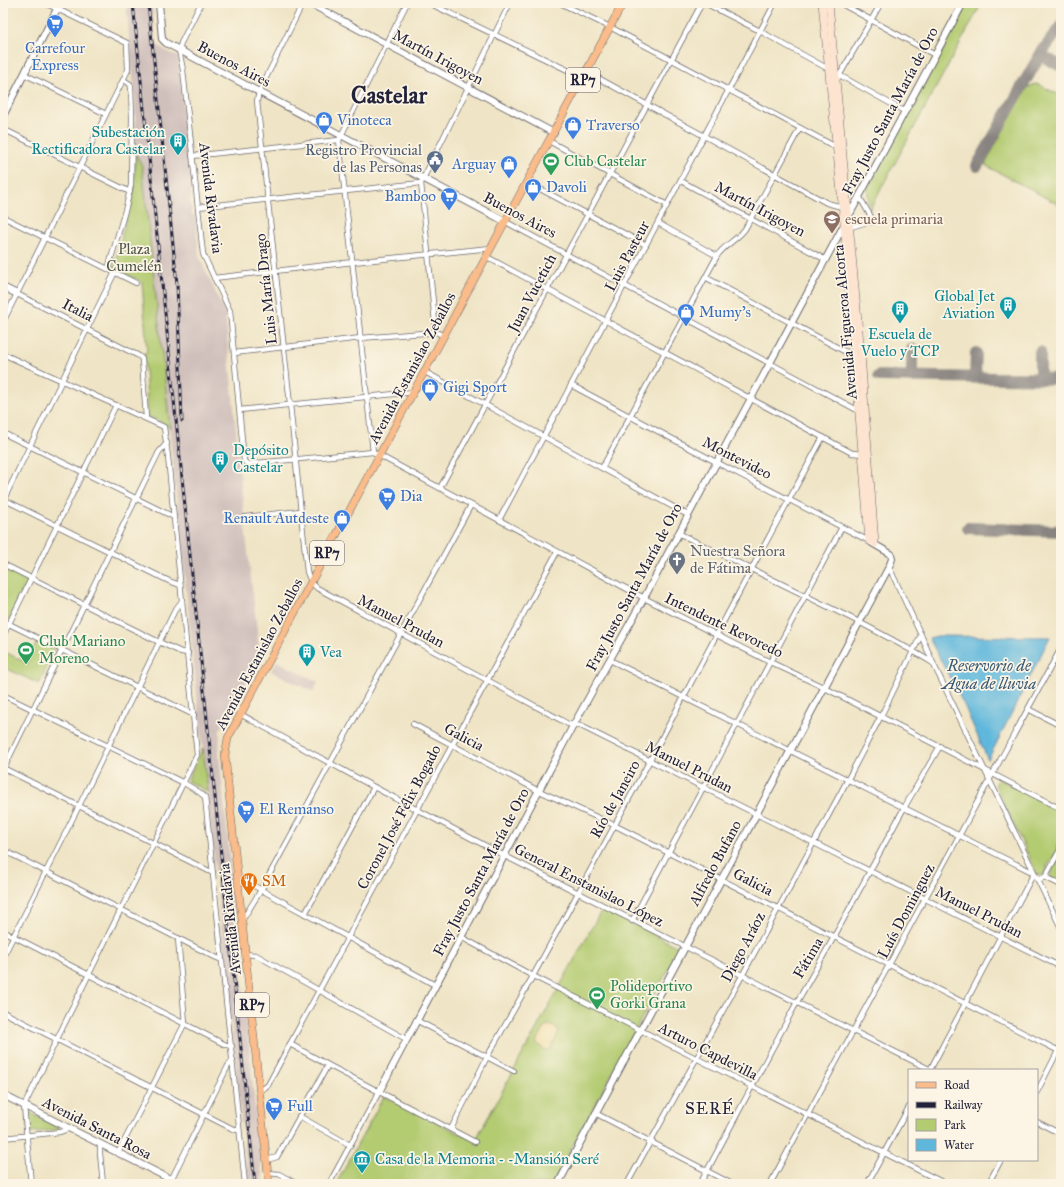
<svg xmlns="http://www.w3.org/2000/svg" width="1064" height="1187" viewBox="0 0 1064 1187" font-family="'IM FELL Great Primer',serif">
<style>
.industrial{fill:#d0c0bc}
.green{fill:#b3cb71;stroke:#6a7656}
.sand{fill:#eeda9e;stroke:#887e6c}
.water{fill:#5fb7dc;stroke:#406c8c}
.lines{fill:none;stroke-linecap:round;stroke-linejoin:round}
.taxiway{stroke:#888380;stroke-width:12}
.minor-casing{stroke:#6a666b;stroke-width:6}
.tertiary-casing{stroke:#6a666b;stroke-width:8}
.secondary-casing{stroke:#6a666b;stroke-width:8}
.primary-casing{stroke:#6a666b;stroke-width:8}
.minor{stroke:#fff;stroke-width:4.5}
.tertiary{stroke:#fff;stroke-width:6}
.secondary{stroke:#fde4d0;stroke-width:7}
.primary{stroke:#f9bc8a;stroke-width:7}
.rail-casing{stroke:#22223b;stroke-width:3}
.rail{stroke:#fcf5e5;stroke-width:1.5;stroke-dasharray:4.5;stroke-linecap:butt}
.labels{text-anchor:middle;stroke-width:3.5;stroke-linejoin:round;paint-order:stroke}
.shield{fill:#fcf5e5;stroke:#63616e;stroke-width:1}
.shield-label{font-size:14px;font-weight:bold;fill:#22223b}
.shop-label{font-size:15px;fill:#366cbe;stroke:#fcf5e5;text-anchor:start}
.street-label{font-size:15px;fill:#22223b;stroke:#fcf5e5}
.culture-label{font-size:15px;fill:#0d838f;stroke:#fcf5e5;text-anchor:start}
.service-label{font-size:15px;fill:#4e5e75;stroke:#fcf5e5;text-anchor:end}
.leisure-label{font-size:15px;fill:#27864d;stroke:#fcf5e5;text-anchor:start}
.education-label{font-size:15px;fill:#785e54;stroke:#fcf5e5;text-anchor:start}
.park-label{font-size:15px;fill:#4e554b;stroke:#fcf5e5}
.worship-label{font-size:15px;fill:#5b616d;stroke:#fcf5e5;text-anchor:start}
.food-label{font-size:15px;fill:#c56008;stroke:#fcf5e5;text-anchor:start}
.water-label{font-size:16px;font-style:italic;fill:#375673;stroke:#fcf5e5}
.quarter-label{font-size:17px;letter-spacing:1px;fill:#22223b;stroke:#fcf5e5}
.town-label{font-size:23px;font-weight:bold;fill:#22223b;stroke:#fcf5e5}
</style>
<rect width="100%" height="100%" fill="#fcf5e5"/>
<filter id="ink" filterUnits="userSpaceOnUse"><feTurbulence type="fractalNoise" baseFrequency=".025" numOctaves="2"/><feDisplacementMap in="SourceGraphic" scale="8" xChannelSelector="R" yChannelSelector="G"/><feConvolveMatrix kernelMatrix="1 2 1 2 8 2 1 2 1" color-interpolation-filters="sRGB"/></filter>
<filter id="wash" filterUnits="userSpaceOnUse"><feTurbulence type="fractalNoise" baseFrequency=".012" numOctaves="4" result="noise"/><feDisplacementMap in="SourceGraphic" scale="16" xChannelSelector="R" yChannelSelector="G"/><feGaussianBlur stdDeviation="0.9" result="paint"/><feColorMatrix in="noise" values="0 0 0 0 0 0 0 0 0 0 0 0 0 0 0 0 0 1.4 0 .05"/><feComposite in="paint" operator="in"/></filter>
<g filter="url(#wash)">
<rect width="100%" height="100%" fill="#efe4c5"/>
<g class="industrial">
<polygon points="126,3 152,3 156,44 168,52 178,56 192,198 190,199 192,215 195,215 199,256 225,313 246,536 260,656 224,724 220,729 219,754 263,1184 248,1184 142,166 136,154 135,98"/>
<polygon points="277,661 318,682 313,692 271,671"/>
</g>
<g class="green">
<polygon points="969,3 982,3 870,209 867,189"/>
<polygon points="1035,84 1040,85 1061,96 1061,206 985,165 1023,92 1029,87"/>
<polygon points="136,154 142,166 170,428 165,424 148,416 144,353 147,352 142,282 114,268 133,190"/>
<polygon points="3,567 29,580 8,621 3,618"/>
<polygon points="37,641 55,650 39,684 3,667 3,651 27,663"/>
<polygon points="203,748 208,792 187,781"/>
<polygon points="998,780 1001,780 1061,811 1061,839 1056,848 1059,847 1050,863 1048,864 1046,867 1048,867 1044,874 1042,876 1037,874 996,787 996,782"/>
<polygon points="1061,852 1061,883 1050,877 1050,875"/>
<polygon points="602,909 680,948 552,1184 336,1184 384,1096 475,1141"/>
<path d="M29 1112 59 1128 60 1129 31 1133C27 1128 27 1119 27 1113Z"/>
</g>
<polygon class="sand" points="549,1025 554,1027 559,1031 550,1050 543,1049 536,1042 546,1026"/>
<polygon class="water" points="937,636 1050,637 988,760 964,705 929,638"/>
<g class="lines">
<g class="taxiway">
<polyline points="1040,55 1061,66"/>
<polyline points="977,166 1040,55 1061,26"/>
<polyline points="879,376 1061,379"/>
<polyline points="912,377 912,349"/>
<polyline points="975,377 976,353"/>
<polyline points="1040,378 1040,352"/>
<polyline points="968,528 1061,531"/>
</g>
</g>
</g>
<g filter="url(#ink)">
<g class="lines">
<g class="minor-casing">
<g id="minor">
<polyline points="201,3 181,43 179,50 183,70 203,254 230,311 244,461 247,464 373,452"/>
<polyline points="303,3 259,92 257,101 290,404 307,572 311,582 317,588 561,720 568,724 581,726 1061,967"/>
<polyline points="407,3 339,140 373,452 644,598 770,662 825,688 1061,809"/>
<polyline points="429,3 584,78"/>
<polyline points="560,3 610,27 836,147"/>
<polyline points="705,3 760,31 904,111"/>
<polyline points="840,3 935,55"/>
<polyline points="587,72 827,203 842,207"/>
<polyline points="24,74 106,114"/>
<polyline points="838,78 881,3"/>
<polyline points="3,129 130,192"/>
<polyline points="549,141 667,205"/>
<polyline points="192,156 339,140"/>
<polyline points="681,181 826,260"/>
<polyline points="527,182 646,245"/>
<polyline points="198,207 421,183"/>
<polyline points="3,217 136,283"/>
<polyline points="506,222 859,411"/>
<polyline points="658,223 717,256"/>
<polyline points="848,228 867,222 874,222 859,196"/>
<polyline points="487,257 852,453 864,454"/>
<polyline points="108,269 126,207 131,185 132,118 131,87 130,84 124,80"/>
<polyline points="705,277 844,351 855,354"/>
<polyline points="214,278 353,262 491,248"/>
<polyline points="17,294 139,356 142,359 146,418"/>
<polyline points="3,322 128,70 127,43 45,3"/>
<polyline points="444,336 436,332 421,183 510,3"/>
<polyline points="234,353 361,338 436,332"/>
<polyline points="3,354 164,427 168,457 197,755 24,1106 31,1184"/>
<polyline points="425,372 688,515"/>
<polyline points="571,385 716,462 869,541"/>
<polyline points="240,410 414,392"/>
<polyline points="3,433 174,517"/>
<path d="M602 468 717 256C724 245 737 240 745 229L800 128"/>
<polyline points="440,488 702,3"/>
<polyline points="3,499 169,581 180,585"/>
<polyline points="3,501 115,272"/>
<polyline points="245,517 301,511"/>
<polyline points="499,520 775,3"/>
<path d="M678 533C736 562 795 590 853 619 880 633 907 647 933 663"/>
<polyline points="3,564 159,642 181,652 188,653"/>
<polyline points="889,567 921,635 933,663 1061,928"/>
<polyline points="3,621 194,715"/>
<polyline points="3,636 116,405"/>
<polyline points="610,660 683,697 1034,873 930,1070"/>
<polyline points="3,695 184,783 199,792 205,797 245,1184"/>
<polyline points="1028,709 1061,726"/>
<polyline points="240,714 374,787 505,856 931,1070"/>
<polyline points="413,724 535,789 614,825 669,853 1061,1052"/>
<polyline points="3,768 213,873"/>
<polyline points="3,770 159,452 167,443"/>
<polyline points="3,850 215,957 222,960"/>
<polyline points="1045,877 1061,885"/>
<polyline points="1038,880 1045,877 1061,848"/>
<polyline points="239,883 247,882 435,985"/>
<polyline points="305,914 374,787"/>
<polyline points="243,919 261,890 471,505"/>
<polyline points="632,921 842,527"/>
<polyline points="3,931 226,1045 232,1046"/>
<polyline points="461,937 533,976 946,1184"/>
<polyline points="246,954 256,955 406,1039"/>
<polyline points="3,957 79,806 175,610 182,601"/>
<polyline points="3,1012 233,1129 239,1130"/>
<polyline points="416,1020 514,1071"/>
<polyline points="290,1044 328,1065 475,1142"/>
<polyline points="260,1091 268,1085 290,1044 557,552"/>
<polyline points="1037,1092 1061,1045"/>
<polyline points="595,1113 732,1184"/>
<polyline points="299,1116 350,1145"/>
<polyline points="1037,1122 1061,1134"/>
<polyline points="451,1129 487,1057 533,976 650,760 751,570 823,437"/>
<polyline points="3,1138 60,1132 68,1129"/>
<polyline points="100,1145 100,1153 103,1184"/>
<polyline points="118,1153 185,1023 178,938"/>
<polyline points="267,1160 277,1157 328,1065"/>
<polyline points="268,1173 279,1174 297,1184"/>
<polyline points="171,1180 228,1066 233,1060"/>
<polyline points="329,1184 379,1092"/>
<polyline points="627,1184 742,976 848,779 881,716 921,635"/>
<polyline points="700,1184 797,1002 834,937 904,808 940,746"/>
<polyline points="770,1184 1061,648"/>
<polyline points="867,1184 909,1107"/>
<polyline points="988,1184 1001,1160"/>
</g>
</g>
<g class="tertiary-casing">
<g id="tertiary">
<polyline points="159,3 162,39 166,43 506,222"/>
<polyline points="309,3 554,133"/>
<polyline points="3,116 60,3"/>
<polyline points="3,287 17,294"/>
<polyline points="379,1092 574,724 644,598 963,3"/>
<polyline points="3,1095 180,1184"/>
<polyline points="558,1184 889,567 892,559 891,554 872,543"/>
</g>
</g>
<g class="secondary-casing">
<g id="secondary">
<polyline points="822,3 844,223 869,541"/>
<polyline points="829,3 861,354 875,544"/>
</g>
</g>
<g class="primary-casing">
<polyline id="primary" points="269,1184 225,755 228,738 311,582 623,3"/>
</g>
<use href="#minor" class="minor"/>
<use href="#tertiary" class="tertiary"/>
<use href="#secondary" class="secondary"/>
<use href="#primary" class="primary"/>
<g class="rail-casing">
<g id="rail">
<polyline points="133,3 255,1184"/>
<polyline points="148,3 177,284 182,421"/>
</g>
</g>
<use href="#rail" class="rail"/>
</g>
</g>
<defs>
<g id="supermarket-pin" transform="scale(0.9)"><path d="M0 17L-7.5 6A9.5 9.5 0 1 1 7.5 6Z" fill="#3f7fe0" stroke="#fcf5e5"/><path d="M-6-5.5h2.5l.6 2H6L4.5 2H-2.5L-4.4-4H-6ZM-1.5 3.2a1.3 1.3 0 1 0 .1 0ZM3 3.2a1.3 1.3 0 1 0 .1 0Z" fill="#fff"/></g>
<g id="shop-pin" transform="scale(0.9)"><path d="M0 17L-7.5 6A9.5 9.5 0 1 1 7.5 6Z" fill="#3f7fe0" stroke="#fcf5e5"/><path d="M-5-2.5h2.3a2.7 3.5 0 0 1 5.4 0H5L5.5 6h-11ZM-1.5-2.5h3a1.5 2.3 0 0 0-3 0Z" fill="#fff"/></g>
<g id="building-pin" transform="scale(0.9)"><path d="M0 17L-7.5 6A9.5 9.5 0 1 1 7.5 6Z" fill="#0f9aa8" stroke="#fcf5e5"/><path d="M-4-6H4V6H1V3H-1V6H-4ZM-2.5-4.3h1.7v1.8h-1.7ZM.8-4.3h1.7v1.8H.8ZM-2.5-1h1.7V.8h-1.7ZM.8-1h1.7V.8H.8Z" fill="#fff"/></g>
<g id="civic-pin" transform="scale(0.9)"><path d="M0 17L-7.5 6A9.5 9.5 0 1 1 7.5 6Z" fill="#5c6f8a" stroke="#fcf5e5"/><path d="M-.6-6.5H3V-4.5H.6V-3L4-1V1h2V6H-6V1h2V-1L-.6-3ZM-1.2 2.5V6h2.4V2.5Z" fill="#fff"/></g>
<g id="stadium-pin" transform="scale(0.9)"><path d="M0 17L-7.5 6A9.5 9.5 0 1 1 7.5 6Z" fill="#2e9e5b" stroke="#fcf5e5"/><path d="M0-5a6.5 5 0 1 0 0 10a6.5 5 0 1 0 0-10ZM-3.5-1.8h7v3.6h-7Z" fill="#fff"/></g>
<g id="school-pin" transform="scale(0.9)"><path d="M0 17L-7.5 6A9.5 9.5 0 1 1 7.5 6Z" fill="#8d6e63" stroke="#fcf5e5"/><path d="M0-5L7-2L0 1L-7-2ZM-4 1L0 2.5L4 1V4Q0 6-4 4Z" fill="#fff"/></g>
<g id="church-pin" transform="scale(0.9)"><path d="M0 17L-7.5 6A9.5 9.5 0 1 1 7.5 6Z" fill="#6b7280" stroke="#fcf5e5"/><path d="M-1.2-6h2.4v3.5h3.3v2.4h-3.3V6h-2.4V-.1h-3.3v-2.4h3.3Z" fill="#fff"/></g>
<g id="restaurant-pin" transform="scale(0.9)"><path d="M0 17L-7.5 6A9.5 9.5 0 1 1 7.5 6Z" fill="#e8710a" stroke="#fcf5e5"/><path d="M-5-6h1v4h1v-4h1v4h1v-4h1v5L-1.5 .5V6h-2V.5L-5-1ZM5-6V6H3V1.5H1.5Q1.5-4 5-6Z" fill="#fff"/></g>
<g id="museum-pin" transform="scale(0.9)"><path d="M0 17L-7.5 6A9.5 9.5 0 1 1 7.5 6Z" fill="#0f9aa8" stroke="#fcf5e5"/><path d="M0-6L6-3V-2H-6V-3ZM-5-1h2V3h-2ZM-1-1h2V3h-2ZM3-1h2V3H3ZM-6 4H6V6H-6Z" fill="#fff"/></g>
</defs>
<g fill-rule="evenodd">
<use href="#supermarket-pin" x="55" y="23"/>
<use href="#shop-pin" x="324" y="120"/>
<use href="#shop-pin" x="573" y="125"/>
<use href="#building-pin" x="178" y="141"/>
<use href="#civic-pin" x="435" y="159"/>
<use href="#stadium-pin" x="551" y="161"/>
<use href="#shop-pin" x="509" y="164"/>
<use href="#shop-pin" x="533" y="187"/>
<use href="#supermarket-pin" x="449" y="196"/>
<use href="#school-pin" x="832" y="219"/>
<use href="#building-pin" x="1008" y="305"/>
<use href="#building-pin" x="900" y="309"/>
<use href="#shop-pin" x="686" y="312"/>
<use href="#shop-pin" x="430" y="387"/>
<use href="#building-pin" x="220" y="459"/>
<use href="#supermarket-pin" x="387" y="496"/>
<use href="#shop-pin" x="342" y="518"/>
<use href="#church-pin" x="677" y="560"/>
<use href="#stadium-pin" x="26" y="650"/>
<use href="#building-pin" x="307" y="652"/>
<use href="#supermarket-pin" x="246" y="809"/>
<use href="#restaurant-pin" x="249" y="881"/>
<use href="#stadium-pin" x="597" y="995"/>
<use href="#supermarket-pin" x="274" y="1106"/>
<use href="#museum-pin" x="362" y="1159"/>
</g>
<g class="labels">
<g class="shield">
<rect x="566" y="68" width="34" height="24" rx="3"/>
<rect x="310" y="541" width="34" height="24" rx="3"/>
<rect x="235" y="993" width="34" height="24" rx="3"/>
</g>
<g class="shield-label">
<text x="583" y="85">RP7</text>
<text x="327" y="558">RP7</text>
<text x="252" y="1010">RP7</text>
</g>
<g class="shop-label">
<text x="55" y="53" text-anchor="middle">Carrefour<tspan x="55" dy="17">Express</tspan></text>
<text x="337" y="125">Vinoteca</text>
<text x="586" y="130">Traverso</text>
<text x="496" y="169" text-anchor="end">Arguay</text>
<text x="546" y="192">Davoli</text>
<text x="436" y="201" text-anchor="end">Bamboo</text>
<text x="699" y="317">Mumy's</text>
<text x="443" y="392">Gigi Sport</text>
<text x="400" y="501">Dia</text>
<text x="329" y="523" text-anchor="end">Renault Autdeste</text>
<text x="259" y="814">El Remanso</text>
<text x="287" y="1111">Full</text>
</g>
<g class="street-label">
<text transform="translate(438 57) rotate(28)" y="5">Martín Irigoyen</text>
<text transform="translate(234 64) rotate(28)" y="5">Buenos Aires</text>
<text transform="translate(890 111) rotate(-62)" y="5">Fray Justo Santa María de Oro</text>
<text transform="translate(211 198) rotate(83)" y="5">Avenida Rivadavia</text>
<text transform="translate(760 209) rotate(28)" y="5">Martín Irigoyen</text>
<text transform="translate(520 215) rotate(28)" y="5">Buenos Aires</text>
<text transform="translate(627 256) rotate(-62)" y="5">Luis Pasteur</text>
<text transform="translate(266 289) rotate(-96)" y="5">Luis María Drago</text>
<text transform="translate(532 293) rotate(-62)" y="5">Juan Vucetich</text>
<text transform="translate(78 310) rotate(27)" y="5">Italia</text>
<text transform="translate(845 322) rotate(-95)" y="5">Avenida Figueroa Alcorta</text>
<text transform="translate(412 368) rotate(-62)" y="5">Avenida Estanislao Zeballos</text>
<text transform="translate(737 458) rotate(27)" y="5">Montevideo</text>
<text transform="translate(634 587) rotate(-62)" y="5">Fray Justo Santa María de Oro</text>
<text transform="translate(401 621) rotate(28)" y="5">Manuel Prudan</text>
<text transform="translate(724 625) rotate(26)" y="5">Intendente Revoredo</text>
<text transform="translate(259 654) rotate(-62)" y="5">Avenida Estanislao Zeballos</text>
<text transform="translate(464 737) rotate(28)" y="5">Galicia</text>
<text transform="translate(689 767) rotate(27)" y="5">Manuel Prudan</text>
<text transform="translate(615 799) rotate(-61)" y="5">Río de Janeiro</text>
<text transform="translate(399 817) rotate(-62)" y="5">Coronel José Félix Bogado</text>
<text transform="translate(715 863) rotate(-62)" y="5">Alfredo Bufano</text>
<text transform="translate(481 872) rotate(-62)" y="5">Fray Justo Santa María de Oro</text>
<text transform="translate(753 882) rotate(27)" y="5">Galicia</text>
<text transform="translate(589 885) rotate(27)" y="5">General Enstanislao López</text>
<text transform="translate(906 911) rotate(-62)" y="5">Luís Dominguez</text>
<text transform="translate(979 912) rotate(27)" y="5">Manuel Prudan</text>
<text transform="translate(230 919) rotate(-96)" y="5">Avenida Rivadavia</text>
<text transform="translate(743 947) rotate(-62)" y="5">Diego Aráoz</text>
<text transform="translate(808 958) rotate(-60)" y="5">Fátima</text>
<text transform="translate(708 1051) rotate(27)" y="5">Arturo Capdevilla</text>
<text transform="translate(97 1128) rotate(27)" y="5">Avenida Santa Rosa</text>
</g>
<g class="culture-label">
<text x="165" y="137" text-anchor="end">Subestación<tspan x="165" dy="17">Rectificadora Castelar</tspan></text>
<text x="995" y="301" text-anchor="end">Global Jet<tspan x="995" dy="17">Aviation</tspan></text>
<text x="900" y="339" text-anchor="middle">Escuela de<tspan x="900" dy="17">Vuelo y TCP</tspan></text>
<text x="233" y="455">Depósito<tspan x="233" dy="17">Castelar</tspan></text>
<text x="320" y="657">Vea</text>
<text x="375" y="1164">Casa de la Memoria - -Mansión Seré</text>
</g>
<g class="service-label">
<text x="422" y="155">Registro Provincial<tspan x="422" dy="17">de las Personas</tspan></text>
</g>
<g class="leisure-label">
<text x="564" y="166">Club Castelar</text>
<text x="39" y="646">Club Mariano<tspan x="39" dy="17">Moreno</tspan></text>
<text x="610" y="991">Polideportivo<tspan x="610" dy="17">Gorki Grana</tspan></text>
</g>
<g class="education-label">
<text x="845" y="224">escuela primaria</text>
</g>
<g class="park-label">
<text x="134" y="254">Plaza<tspan x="134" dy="17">Cumelén</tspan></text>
</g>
<g class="worship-label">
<text x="690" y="556">Nuestra Señora<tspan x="690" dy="17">de Fátima</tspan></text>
</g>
<g class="food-label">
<text x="262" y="886">SM</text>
</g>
<g class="water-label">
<text x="989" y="671">Reservorio de<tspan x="989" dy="18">Agua de lluvia</tspan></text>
</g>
<g class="quarter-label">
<text x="710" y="1114">SERÉ</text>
</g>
<g class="town-label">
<text x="389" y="103">Castelar</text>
</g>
</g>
<rect width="1064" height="1187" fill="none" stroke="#fcf5e5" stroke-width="16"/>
<rect x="908" y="1069" width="130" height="92" fill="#fcf5e5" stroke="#a5a1a1"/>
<rect x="916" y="1082" width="20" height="6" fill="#f9bc8a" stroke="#a5a1a1"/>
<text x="944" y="1089" font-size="12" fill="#22223b">Road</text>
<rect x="916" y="1102" width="20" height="6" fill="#22223b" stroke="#a5a1a1"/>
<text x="944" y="1109" font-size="12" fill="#22223b">Railway</text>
<rect x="916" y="1119" width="20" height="12" fill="#b3cb71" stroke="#a5a1a1"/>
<text x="944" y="1129" font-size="12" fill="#22223b">Park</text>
<rect x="916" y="1139" width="20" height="12" fill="#5fb7dc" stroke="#a5a1a1"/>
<text x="944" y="1149" font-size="12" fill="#22223b">Water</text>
</svg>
